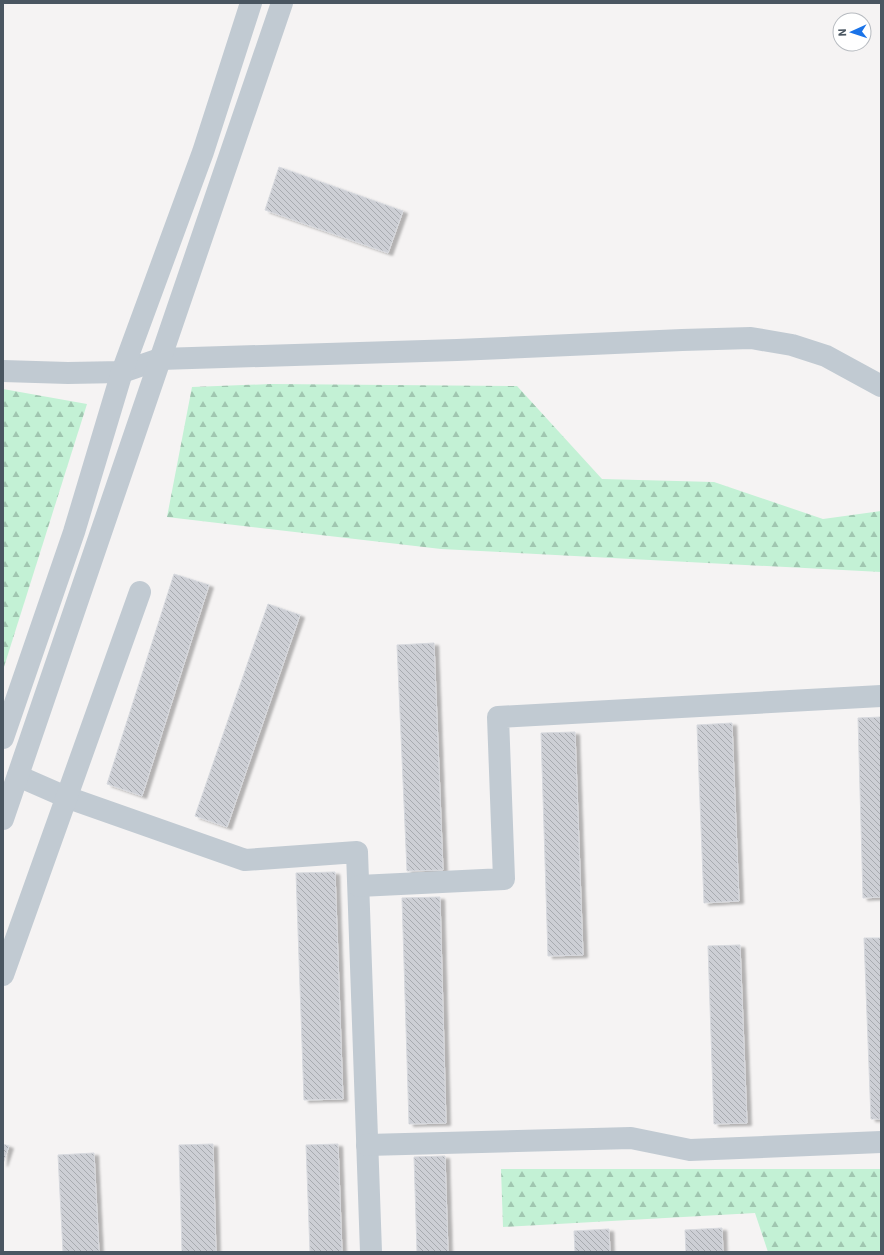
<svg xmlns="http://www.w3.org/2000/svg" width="884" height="1255" viewBox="0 0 884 1255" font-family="'IBM Plex Sans',sans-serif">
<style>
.forest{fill:url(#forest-firs)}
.building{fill:url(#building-back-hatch);stroke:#d7d9de;filter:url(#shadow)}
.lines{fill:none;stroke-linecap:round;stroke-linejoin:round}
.minor{stroke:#c1cad2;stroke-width:22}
</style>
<defs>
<pattern id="forest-firs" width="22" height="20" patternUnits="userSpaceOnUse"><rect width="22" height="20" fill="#c3f1d5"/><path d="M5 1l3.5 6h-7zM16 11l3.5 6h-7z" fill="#a0c6b0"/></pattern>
<pattern id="building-back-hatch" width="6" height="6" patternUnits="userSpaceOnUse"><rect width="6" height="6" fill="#cdcfd5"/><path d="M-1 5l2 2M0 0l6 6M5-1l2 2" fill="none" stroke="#a8abb0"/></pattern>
<filter id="shadow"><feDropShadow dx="4.5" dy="2.5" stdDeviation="1" flood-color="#0004"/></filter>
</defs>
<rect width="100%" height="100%" fill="#f5f3f3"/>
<g class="forest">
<polygon points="271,384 517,386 602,479 714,482 823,519 881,511 881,572 441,549 167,517 192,387"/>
<polygon points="3,389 87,404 3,670"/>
<polygon points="501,1169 881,1169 881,1252 768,1252 755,1213 503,1227"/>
</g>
<g class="building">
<polygon points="279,167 403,211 388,253 265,210"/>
<polygon points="174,574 209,585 142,796 107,784"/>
<polygon points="268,604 300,615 227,827 195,816"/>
<polygon points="434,643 443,870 407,871 397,645"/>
<polygon points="881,717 881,897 863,898 858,718"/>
<polygon points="732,723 739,901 704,903 697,725"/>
<polygon points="575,732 583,955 548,956 541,733"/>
<polygon points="335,872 343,1099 304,1100 296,873"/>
<polygon points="440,897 446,1123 409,1124 402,898"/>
<polygon points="864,938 881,938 881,1119 871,1119"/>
<polygon points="740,945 747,1123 714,1124 708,946"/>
<polygon points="3,1144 9,1146 3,1164"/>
<polygon points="213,1144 216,1252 182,1252 179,1145"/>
<polygon points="338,1144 342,1252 310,1252 306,1145"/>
<polygon points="94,1153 99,1252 63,1252 58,1155"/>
<polygon points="445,1156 448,1252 417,1252 414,1157"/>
<polygon points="722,1228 723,1252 686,1252 685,1230"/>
<polygon points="609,1229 610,1252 575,1252 574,1231"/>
</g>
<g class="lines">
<g class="minor">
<polyline points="3,371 68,373 122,372 160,359 457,350 682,340 751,338 792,345 826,356 881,386"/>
<polyline points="3,738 74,532 122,372 203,152 251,3"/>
<polyline points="18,776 66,797 245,860 357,852 371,1252"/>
<polyline points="3,819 282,3"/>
<polyline points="359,886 504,879 498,717 881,696"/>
<polyline points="3,975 140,592"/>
<polyline points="367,1145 631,1138 690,1150 881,1142"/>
</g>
</g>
<rect width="884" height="1255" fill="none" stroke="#4a5661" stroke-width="8"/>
<g transform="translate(852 32) rotate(267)"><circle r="19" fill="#ffffff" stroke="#b7bbc0"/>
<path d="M0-3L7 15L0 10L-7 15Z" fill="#1a73e8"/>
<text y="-6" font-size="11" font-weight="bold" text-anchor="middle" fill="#4a5661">N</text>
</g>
</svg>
